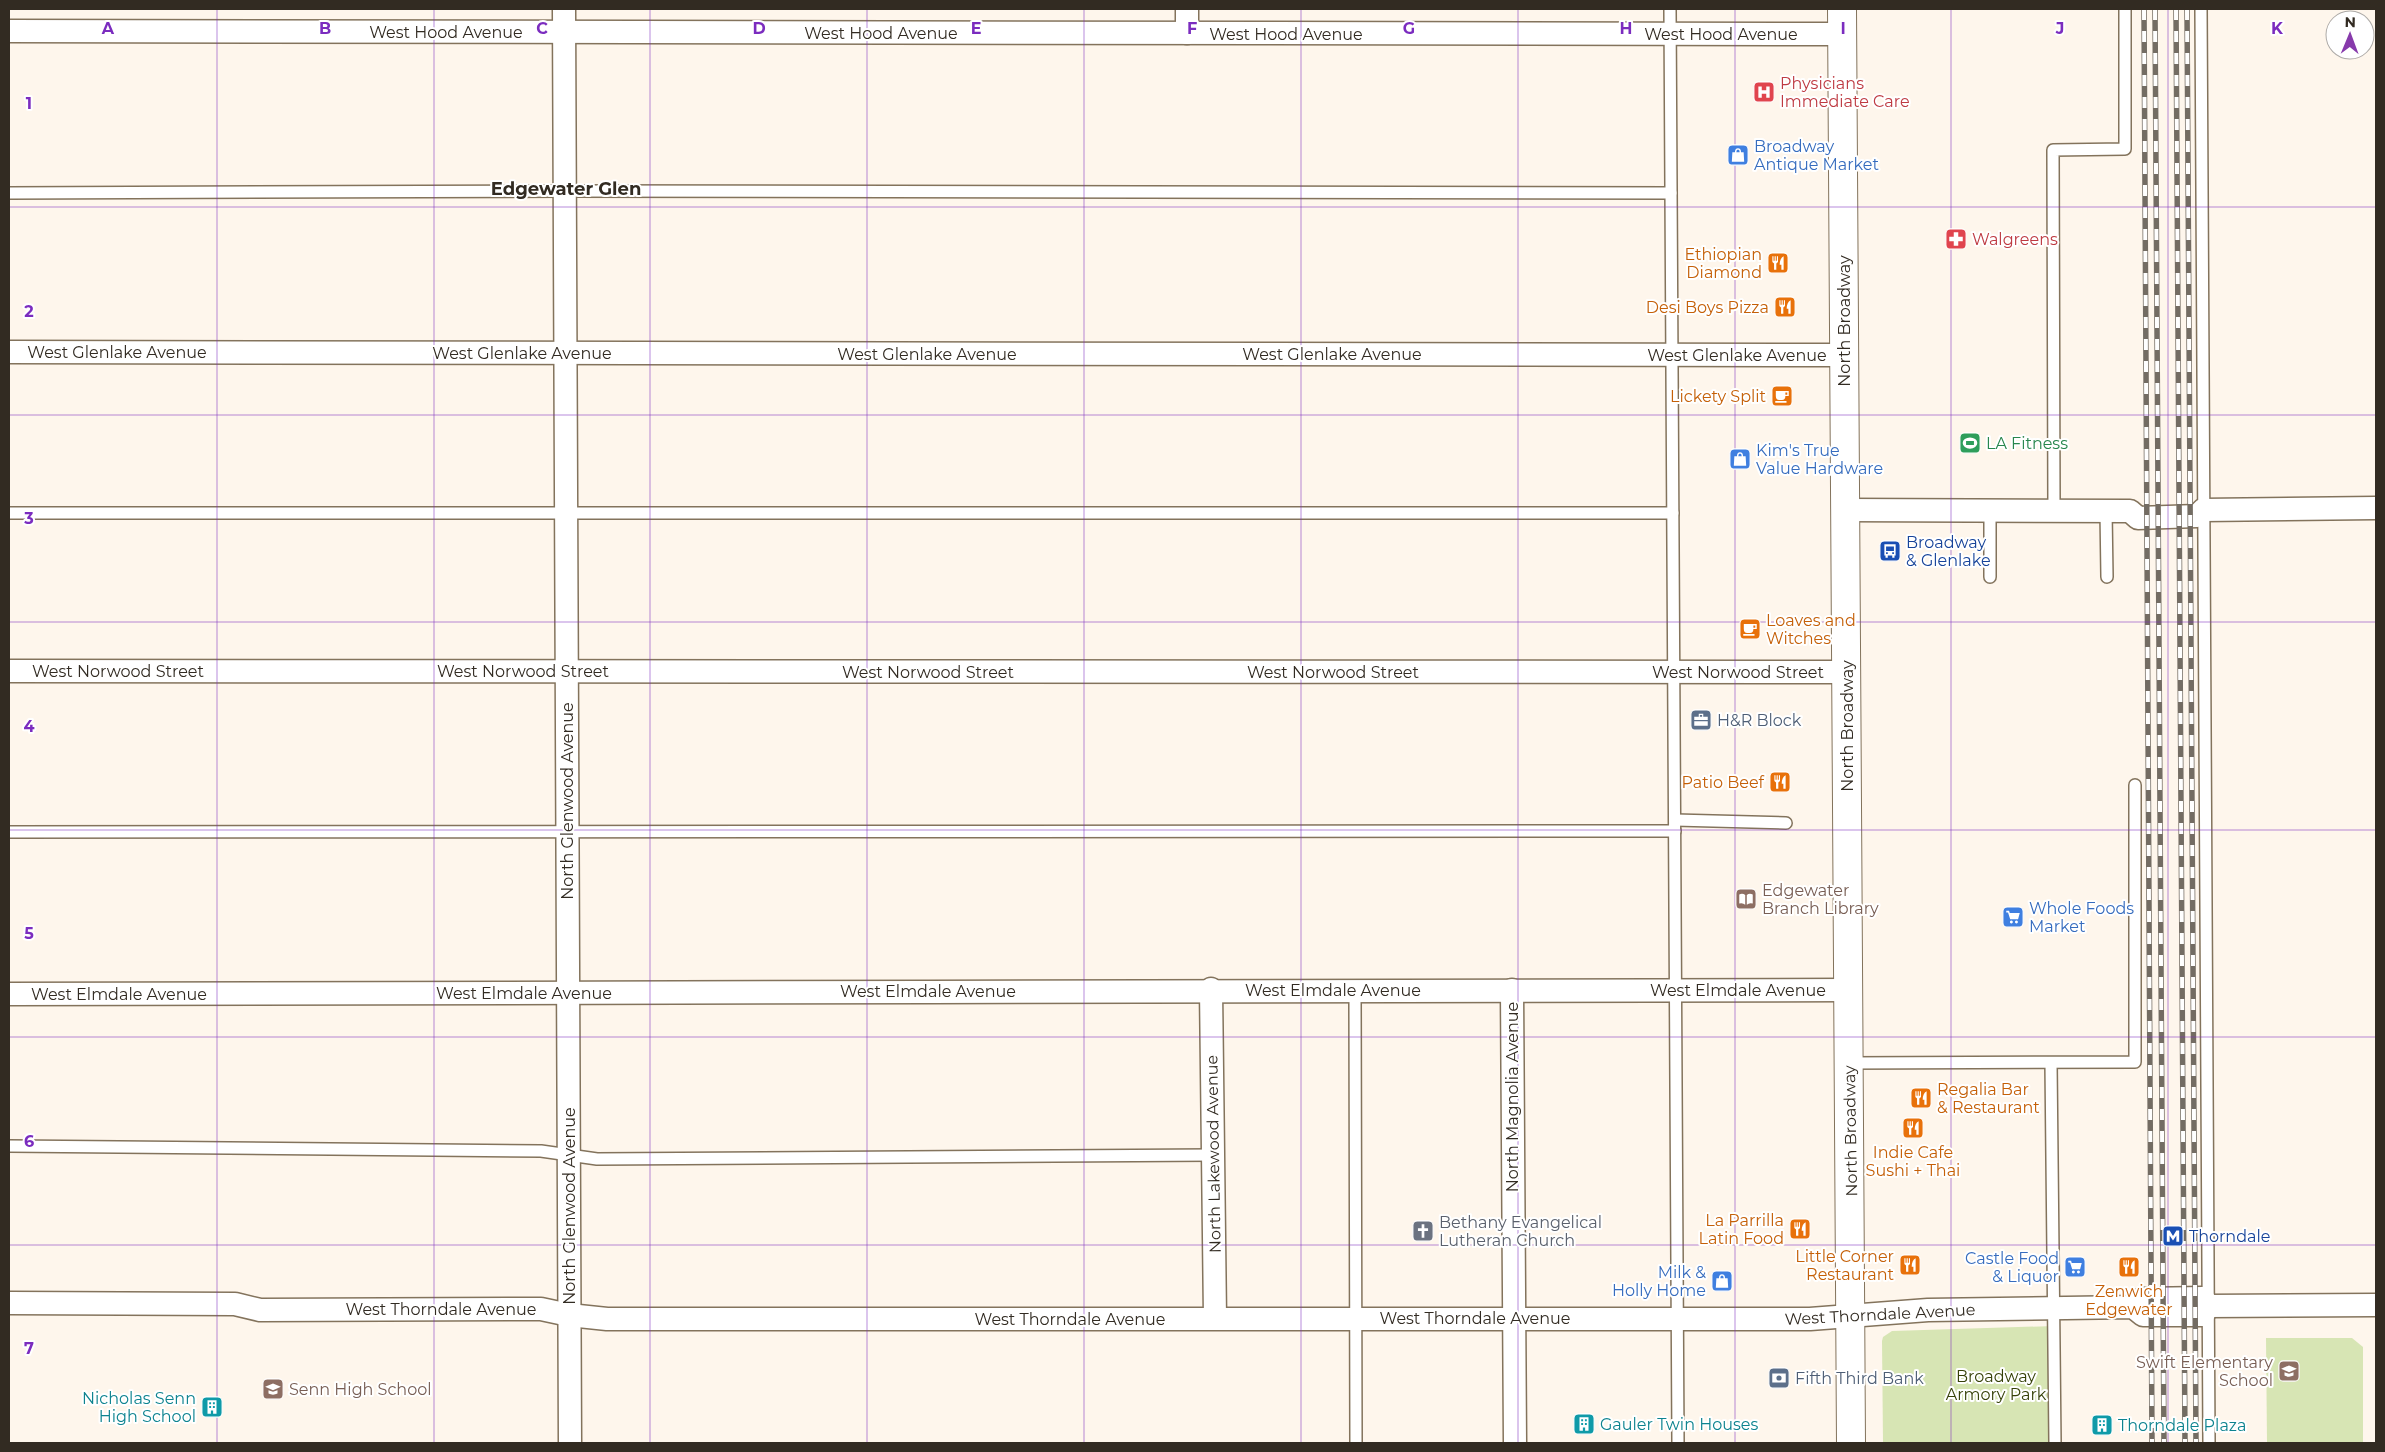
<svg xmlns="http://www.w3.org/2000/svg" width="2385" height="1452" viewBox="0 0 2385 1452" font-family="Montserrat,sans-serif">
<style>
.green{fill:#d7e5b4}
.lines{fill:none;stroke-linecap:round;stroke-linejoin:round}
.service-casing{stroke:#83735c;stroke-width:14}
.minor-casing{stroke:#83735c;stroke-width:25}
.secondary-casing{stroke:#83735c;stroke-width:30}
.service{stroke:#fff;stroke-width:11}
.minor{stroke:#fff;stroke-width:22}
.secondary{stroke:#fff;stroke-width:28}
.rail-casing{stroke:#736c63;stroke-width:5.5}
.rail{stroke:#fff;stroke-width:4;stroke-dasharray:11;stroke-linecap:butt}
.grid{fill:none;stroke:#7b2cbf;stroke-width:1;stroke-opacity:0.55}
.labels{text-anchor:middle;stroke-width:4;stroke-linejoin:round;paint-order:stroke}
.street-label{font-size:16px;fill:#322b22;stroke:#fff}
.health-label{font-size:16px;fill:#be3a42;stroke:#fff;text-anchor:start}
.shop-label{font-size:16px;fill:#366cbe;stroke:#fff;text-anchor:start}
.food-label{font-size:16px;fill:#c56008;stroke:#fff;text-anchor:end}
.leisure-label{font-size:16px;fill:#27864d;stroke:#fff;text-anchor:start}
.transit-label{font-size:16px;fill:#164399;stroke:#fff;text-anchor:start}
.service-label{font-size:16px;fill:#4e5e75;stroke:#fff;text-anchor:start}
.education-label{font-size:16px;fill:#785e54;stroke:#fff;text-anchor:start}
.worship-label{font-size:16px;fill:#5b616d;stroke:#fff;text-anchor:start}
.park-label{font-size:16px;fill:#364108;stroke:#fff}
.culture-label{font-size:16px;fill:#0d838f;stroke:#fff;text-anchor:start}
.neighbourhood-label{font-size:18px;font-weight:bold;fill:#322b22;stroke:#fff}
.grid-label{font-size:16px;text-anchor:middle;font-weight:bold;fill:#7b2cbf;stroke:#fff;stroke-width:4;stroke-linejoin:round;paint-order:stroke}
</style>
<rect width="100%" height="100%" fill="#fef6ec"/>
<g class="green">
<polygon points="2054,1326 2055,1443 1883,1443 1882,1341 1883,1337 1892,1331"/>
<polygon points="2266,1338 2352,1338 2363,1347 2363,1443 2267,1443"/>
</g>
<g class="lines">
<g class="service-casing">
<g id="service">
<polyline points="1670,9 1678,1443"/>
<polyline points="2201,9 2209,1443"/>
<polyline points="9,193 565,191 1671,193"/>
<polyline points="1990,511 1990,577"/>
<polyline points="2054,511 2053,150 2125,149 2125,9"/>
<polyline points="2106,511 2107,577"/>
<polyline points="9,513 1673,513"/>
<polyline points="1675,820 1786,823"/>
<polyline points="9,832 1675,831"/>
<polyline points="1355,990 1356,1443"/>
<polyline points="1849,1063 2135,1062 2135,785"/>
<polyline points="2051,1063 2055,1443"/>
<polyline points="9,1146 541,1151 597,1159 1213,1155"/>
</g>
</g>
<g class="minor-casing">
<g id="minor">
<polyline points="564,9 570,1443"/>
<polyline points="1187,9 1187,33"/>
<polyline points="9,31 1842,34"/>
<polyline points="9,352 1844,355"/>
<polyline points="1845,510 2130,511 2138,518 2197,516 2203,510 2376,508"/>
<polyline points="9,671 1846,672"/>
<polyline points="1211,989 1215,1318"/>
<polyline points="1512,990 1515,1443"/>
<path d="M9 994C622 994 1235 990 1848 990"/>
<polyline points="9,1303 235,1304 260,1310 541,1309 569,1315 607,1319 1810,1319 1928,1310 2133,1307 2143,1315 2203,1315 2208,1306"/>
<polyline points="2208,1306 2376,1305"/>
<polyline points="2133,1307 2142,1299 2203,1298 2208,1306"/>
</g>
</g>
<g class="secondary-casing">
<polyline id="secondary" points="1842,9 1851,1443"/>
</g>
<use href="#service" class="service"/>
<use href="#minor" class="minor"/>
<use href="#secondary" class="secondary"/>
<g class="rail-casing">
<g id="rail">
<polyline points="2144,9 2152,1443"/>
<polyline points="2155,9 2164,1443"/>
<polyline points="2176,9 2185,1443"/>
<polyline points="2187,9 2196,1443"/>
</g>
</g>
<use href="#rail" class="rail"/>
</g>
<path class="grid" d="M217 9V1443M434 9V1443M650 9V1443M867 9V1443M1084 9V1443M1301 9V1443M1518 9V1443M1735 9V1443M1951 9V1443M2168 9V1443M9 207H2376M9 415H2376M9 622H2376M9 830H2376M9 1037H2376M9 1245H2376"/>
<defs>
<g id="hospital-square" transform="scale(1.125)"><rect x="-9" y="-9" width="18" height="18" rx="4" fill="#e0444e" stroke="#fff"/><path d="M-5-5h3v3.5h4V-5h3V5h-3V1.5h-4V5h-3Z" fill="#fff"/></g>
<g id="shop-square" transform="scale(1.125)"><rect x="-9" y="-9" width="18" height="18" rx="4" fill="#3f7fe0" stroke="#fff"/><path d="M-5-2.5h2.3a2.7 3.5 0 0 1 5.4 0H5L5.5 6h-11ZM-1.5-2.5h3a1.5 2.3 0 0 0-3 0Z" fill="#fff"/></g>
<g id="pharmacy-square" transform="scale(1.125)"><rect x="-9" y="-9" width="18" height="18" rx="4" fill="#e0444e" stroke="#fff"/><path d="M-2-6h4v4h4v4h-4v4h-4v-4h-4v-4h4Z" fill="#fff"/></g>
<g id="restaurant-square" transform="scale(1.125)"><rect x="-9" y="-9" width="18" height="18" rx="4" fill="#e8710a" stroke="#fff"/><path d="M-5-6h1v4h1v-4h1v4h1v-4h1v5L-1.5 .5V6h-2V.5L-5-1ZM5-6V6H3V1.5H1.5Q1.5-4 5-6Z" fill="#fff"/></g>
<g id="cafe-square" transform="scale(1.125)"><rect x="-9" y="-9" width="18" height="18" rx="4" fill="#e8710a" stroke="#fff"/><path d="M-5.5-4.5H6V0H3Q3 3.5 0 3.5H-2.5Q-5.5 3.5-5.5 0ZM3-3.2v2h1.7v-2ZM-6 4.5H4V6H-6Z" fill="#fff"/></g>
<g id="stadium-square" transform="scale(1.125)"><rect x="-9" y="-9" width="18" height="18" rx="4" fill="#2e9e5b" stroke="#fff"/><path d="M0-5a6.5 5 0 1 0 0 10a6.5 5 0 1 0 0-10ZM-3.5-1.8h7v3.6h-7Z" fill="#fff"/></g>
<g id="bus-square" transform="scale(1.125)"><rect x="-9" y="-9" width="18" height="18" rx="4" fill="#1a4fb4" stroke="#fff"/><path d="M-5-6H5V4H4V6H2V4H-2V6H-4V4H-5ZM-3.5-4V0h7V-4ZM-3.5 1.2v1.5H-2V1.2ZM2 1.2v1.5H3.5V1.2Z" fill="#fff"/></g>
<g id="office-square" transform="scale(1.125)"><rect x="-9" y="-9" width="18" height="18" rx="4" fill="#5c6f8a" stroke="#fff"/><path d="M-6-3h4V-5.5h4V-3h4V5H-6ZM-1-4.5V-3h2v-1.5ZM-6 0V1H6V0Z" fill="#fff"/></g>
<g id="library-square" transform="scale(1.125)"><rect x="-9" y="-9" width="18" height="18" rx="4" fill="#8d6e63" stroke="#fff"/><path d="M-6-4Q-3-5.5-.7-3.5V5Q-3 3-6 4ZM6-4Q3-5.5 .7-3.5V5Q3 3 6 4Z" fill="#fff"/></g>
<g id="supermarket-square" transform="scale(1.125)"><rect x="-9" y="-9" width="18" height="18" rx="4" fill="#3f7fe0" stroke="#fff"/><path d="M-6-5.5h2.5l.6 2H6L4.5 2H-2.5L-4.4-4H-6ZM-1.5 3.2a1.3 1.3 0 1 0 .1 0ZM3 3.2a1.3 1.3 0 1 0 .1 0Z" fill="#fff"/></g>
<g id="church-square" transform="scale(1.125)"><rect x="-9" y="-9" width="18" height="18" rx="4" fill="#6b7280" stroke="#fff"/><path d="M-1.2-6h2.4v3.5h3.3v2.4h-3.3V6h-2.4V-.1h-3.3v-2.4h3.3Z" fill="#fff"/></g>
<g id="metro-square" transform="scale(1.125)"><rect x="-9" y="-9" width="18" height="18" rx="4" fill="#1a4fb4" stroke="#fff"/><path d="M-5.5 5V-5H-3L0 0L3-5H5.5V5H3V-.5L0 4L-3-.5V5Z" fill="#fff"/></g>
<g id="school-square" transform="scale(1.125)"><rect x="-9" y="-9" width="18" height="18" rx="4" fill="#8d6e63" stroke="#fff"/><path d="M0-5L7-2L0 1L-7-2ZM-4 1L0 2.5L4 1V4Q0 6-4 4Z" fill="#fff"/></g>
<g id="bank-square" transform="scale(1.125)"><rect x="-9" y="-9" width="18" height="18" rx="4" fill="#5c6f8a" stroke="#fff"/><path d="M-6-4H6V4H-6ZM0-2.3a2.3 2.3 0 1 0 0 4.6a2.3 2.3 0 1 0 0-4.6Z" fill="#fff"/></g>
<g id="building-square" transform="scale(1.125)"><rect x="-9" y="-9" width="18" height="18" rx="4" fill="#0f9aa8" stroke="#fff"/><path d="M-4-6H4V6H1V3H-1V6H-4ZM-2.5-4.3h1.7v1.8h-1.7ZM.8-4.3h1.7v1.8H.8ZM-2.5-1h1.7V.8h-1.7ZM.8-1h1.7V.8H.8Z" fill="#fff"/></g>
</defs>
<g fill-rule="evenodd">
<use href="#hospital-square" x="1764" y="92"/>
<use href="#shop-square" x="1738" y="155"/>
<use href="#pharmacy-square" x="1956" y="239"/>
<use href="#restaurant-square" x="1778" y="263"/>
<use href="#restaurant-square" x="1785" y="307"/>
<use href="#cafe-square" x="1782" y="396"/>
<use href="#stadium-square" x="1970" y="443"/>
<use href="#shop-square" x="1740" y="459"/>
<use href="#bus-square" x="1890" y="551"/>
<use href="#cafe-square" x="1750" y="629"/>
<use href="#office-square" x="1701" y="720"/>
<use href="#restaurant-square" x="1780" y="782"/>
<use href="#library-square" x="1746" y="899"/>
<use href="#supermarket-square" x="2013" y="917"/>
<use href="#restaurant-square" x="1921" y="1098"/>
<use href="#restaurant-square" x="1913" y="1128"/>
<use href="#restaurant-square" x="1800" y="1229"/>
<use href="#church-square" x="1423" y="1231"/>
<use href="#metro-square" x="2173" y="1236"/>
<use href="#restaurant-square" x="1910" y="1265"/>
<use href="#supermarket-square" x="2075" y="1267"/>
<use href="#restaurant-square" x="2129" y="1267"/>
<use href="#shop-square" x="1722" y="1281"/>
<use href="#school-square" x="2289" y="1371"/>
<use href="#bank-square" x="1779" y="1378"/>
<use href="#school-square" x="273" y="1389"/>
<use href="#building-square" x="212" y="1407"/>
<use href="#building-square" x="1584" y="1424"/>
<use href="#building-square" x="2102" y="1425"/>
</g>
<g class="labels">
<g class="street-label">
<text x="446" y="38">West Hood Avenue</text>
<text x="881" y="39">West Hood Avenue</text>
<text x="1286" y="40">West Hood Avenue</text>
<text x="1721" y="40">West Hood Avenue</text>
<text transform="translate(1844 321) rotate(-90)" y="6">North Broadway</text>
<text x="117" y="358">West Glenlake Avenue</text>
<text x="522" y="359">West Glenlake Avenue</text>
<text x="927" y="360">West Glenlake Avenue</text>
<text x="1332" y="360">West Glenlake Avenue</text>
<text x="1737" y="361">West Glenlake Avenue</text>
<text x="118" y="677">West Norwood Street</text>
<text x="523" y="677">West Norwood Street</text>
<text x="928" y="678">West Norwood Street</text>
<text x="1333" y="678">West Norwood Street</text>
<text x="1738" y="678">West Norwood Street</text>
<text transform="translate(1847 726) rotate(-90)" y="6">North Broadway</text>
<text transform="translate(567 801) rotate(-90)" y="6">North Glenwood Avenue</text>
<text x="1333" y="996">West Elmdale Avenue</text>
<text x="1738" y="996">West Elmdale Avenue</text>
<text x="928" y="997">West Elmdale Avenue</text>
<text x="524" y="999">West Elmdale Avenue</text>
<text x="119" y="1000">West Elmdale Avenue</text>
<text transform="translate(1512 1097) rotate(-90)" y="6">North Magnolia Avenue</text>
<text transform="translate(1850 1131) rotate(-91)" y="6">North Broadway</text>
<text transform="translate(1213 1154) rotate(-91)" y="6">North Lakewood Avenue</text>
<text transform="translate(569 1206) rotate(-90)" y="6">North Glenwood Avenue</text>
<text x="441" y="1315">West Thorndale Avenue</text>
<text transform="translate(1880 1314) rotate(-3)" y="6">West Thorndale Avenue</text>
<text x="1475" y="1324">West Thorndale Avenue</text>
<text x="1070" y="1325">West Thorndale Avenue</text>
</g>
<g class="health-label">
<text x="1780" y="89">Physicians<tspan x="1780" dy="18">Immediate Care</tspan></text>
<text x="1972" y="245">Walgreens</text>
</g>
<g class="shop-label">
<text x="1754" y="152">Broadway<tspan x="1754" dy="18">Antique Market</tspan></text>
<text x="1756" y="456">Kim's True<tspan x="1756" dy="18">Value Hardware</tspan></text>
<text x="2029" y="914">Whole Foods<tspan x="2029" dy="18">Market</tspan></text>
<text x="2059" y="1264" text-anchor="end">Castle Food<tspan x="2059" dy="18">&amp; Liquor</tspan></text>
<text x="1706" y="1278" text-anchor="end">Milk &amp;<tspan x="1706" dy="18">Holly Home</tspan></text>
</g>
<g class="food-label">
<text x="1762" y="260">Ethiopian<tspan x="1762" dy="18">Diamond</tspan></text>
<text x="1769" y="313">Desi Boys Pizza</text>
<text x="1766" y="402">Lickety Split</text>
<text x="1766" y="626" text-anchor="start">Loaves and<tspan x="1766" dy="18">Witches</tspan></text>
<text x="1764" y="788">Patio Beef</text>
<text x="1937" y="1095" text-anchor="start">Regalia Bar<tspan x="1937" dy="18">&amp; Restaurant</tspan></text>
<text x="1913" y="1158" text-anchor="middle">Indie Cafe<tspan x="1913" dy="18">Sushi + Thai</tspan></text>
<text x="1784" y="1226">La Parrilla<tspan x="1784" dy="18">Latin Food</tspan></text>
<text x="1894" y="1262">Little Corner<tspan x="1894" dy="18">Restaurant</tspan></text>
<text x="2129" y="1297" text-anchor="middle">Zenwich<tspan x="2129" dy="18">Edgewater</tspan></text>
</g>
<g class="leisure-label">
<text x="1986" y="449">LA Fitness</text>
</g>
<g class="transit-label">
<text x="1906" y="548">Broadway<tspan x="1906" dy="18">&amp; Glenlake</tspan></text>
<text x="2189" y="1242">Thorndale</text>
</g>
<g class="service-label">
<text x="1717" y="726">H&amp;R Block</text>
<text x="1795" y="1384">Fifth Third Bank</text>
</g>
<g class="education-label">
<text x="1762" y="896">Edgewater<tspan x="1762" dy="18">Branch Library</tspan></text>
<text x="2273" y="1368" text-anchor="end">Swift Elementary<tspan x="2273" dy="18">School</tspan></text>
<text x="289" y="1395">Senn High School</text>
</g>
<g class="worship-label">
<text x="1439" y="1228">Bethany Evangelical<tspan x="1439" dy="18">Lutheran Church</tspan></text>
</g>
<g class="park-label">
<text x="1996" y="1382">Broadway<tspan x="1996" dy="18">Armory Park</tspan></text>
</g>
<g class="culture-label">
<text x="196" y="1404" text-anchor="end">Nicholas Senn<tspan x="196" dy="18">High School</tspan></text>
<text x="1600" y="1430">Gauler Twin Houses</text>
<text x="2118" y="1431">Thorndale Plaza</text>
</g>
<g class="neighbourhood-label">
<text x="566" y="195">Edgewater Glen</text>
</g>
</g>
<g class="grid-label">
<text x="108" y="34">A</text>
<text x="325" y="34">B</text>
<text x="542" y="34">C</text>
<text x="759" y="34">D</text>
<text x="976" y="34">E</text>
<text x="1192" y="34">F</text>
<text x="1409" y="34">G</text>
<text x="1626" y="34">H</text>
<text x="1843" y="34">I</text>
<text x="2060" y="34">J</text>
<text x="2277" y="34">K</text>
<text x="29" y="109">1</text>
<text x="29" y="317">2</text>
<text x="29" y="524">3</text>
<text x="29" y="732">4</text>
<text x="29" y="939">5</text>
<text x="29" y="1147">6</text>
<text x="29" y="1354">7</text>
</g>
<rect width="2385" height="1452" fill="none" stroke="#322b22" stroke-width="20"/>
<g transform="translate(2350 35) rotate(1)"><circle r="24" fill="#ffffff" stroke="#adaaa7"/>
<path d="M0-4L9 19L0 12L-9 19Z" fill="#873aab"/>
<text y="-8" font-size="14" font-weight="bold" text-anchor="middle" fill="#322b22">N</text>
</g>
</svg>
